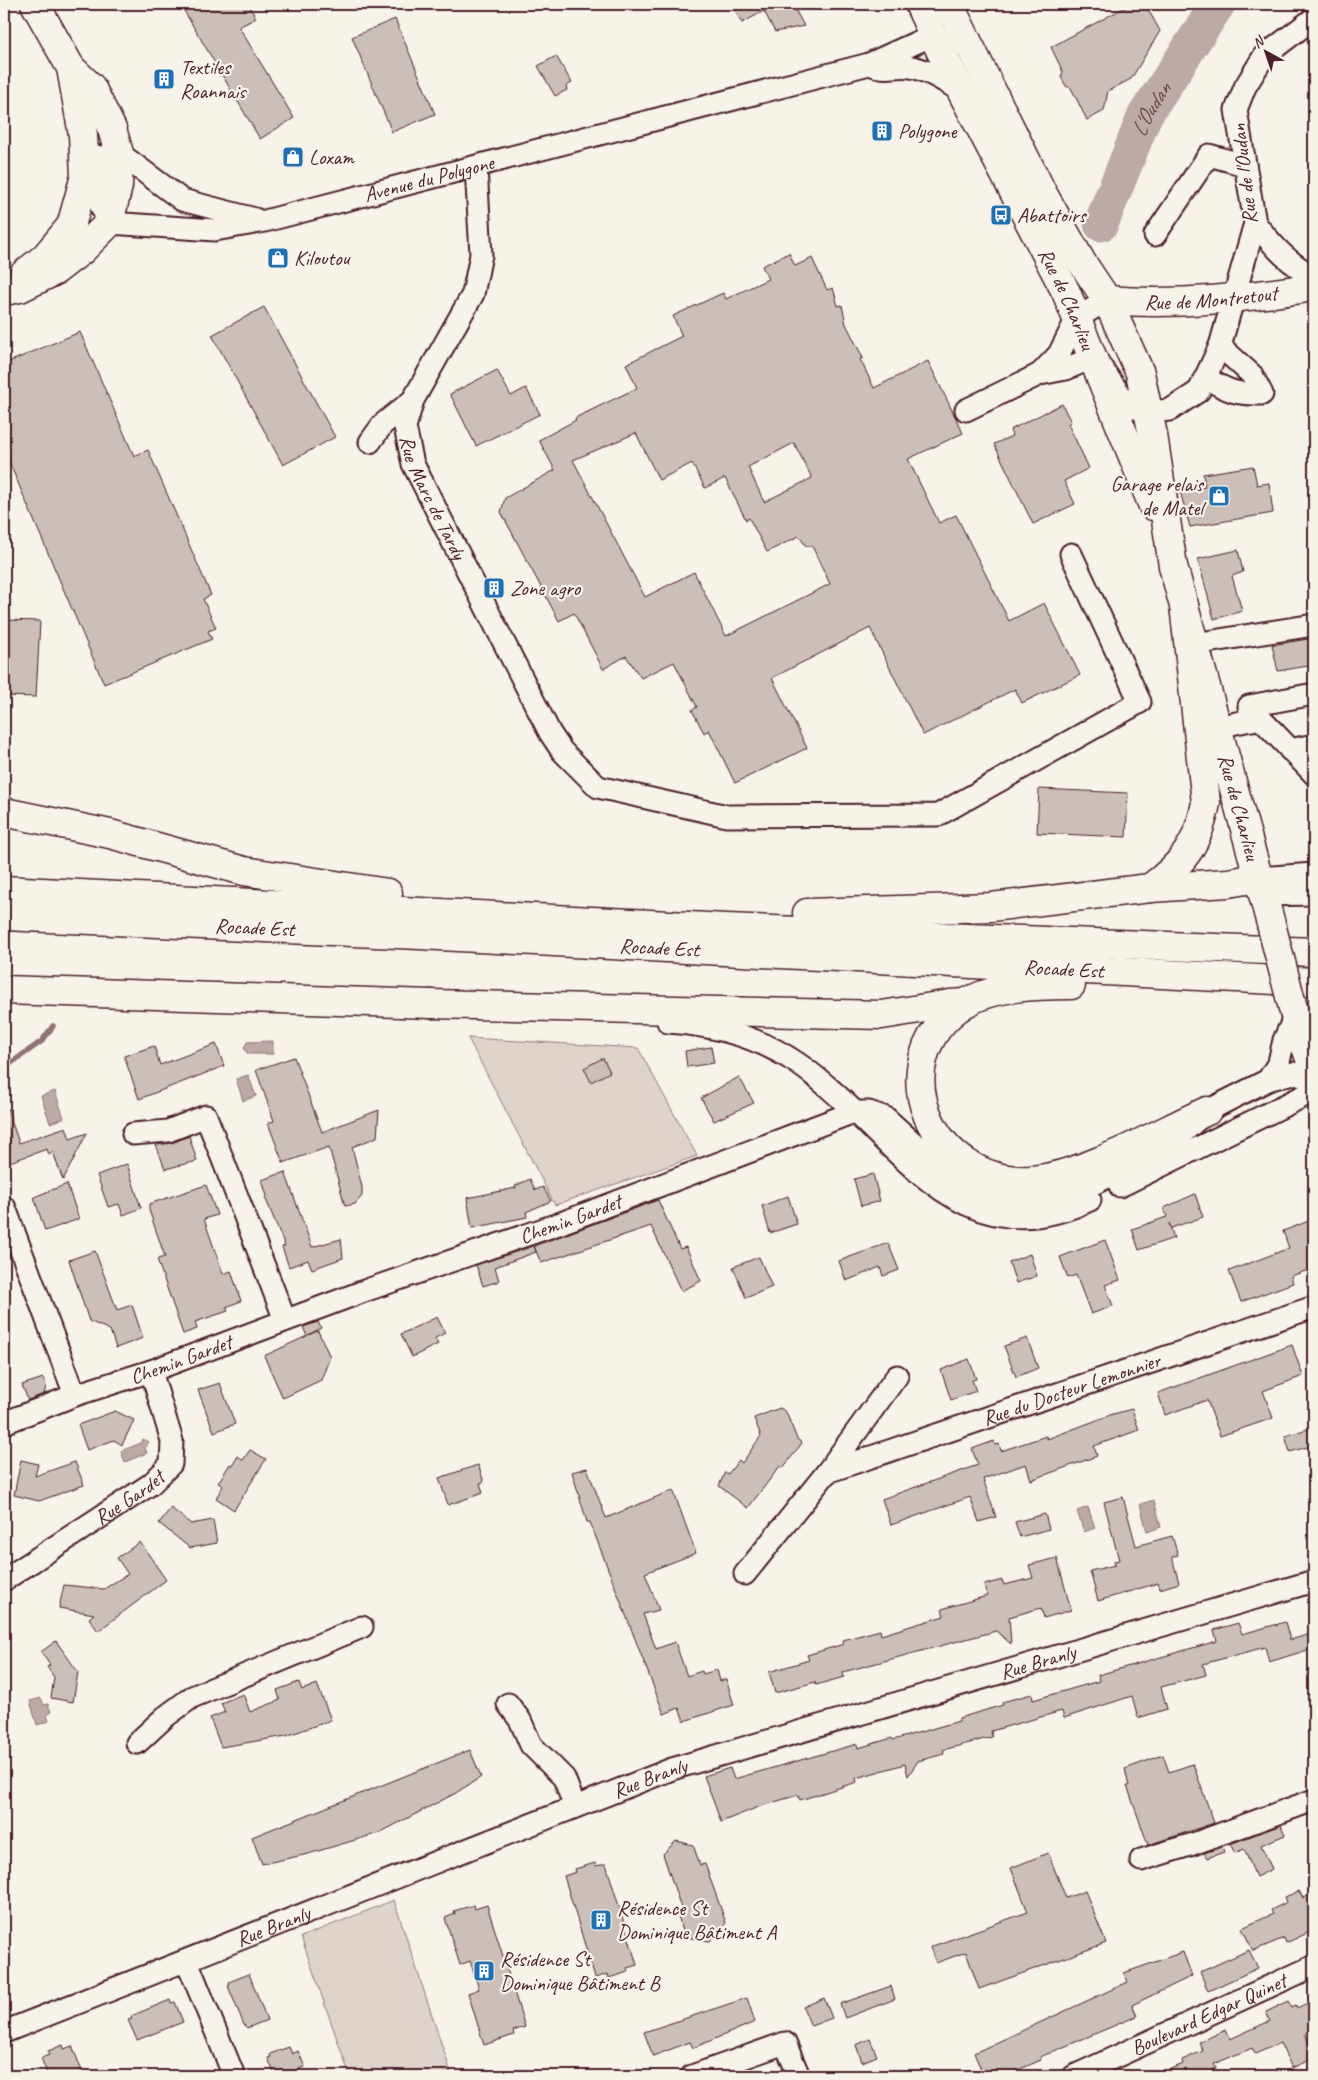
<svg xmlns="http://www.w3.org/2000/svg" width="1318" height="2080" viewBox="0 0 1318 2080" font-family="Caveat,sans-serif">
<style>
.green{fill:#ded4cc;stroke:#947a7c}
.water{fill:#bcaaa7;stroke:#8e7275}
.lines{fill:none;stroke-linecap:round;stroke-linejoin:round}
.stream{stroke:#8e7275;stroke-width:5.5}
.river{stroke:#bcaaa7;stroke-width:35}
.building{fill:#ccbfb9;stroke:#4a1f2b;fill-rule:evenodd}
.minor-casing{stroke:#4a1f2b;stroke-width:25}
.major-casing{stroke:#4a1f2b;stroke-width:31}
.highway-casing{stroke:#4a1f2b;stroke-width:31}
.minor{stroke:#f7f3e8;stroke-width:21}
.major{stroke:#f7f3e8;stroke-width:28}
.highway{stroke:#f7f3e8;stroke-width:28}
.major-bridge-casing{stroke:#4a1f2b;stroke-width:31;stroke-linecap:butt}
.major-bridge{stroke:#f7f3e8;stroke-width:28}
.labels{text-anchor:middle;stroke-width:4.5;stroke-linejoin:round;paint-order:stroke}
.poi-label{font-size:21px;fill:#4a1f2b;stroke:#f7f3e8;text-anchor:start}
.street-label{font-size:21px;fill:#4a1f2b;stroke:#f7f3e8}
.water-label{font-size:22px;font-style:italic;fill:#6c4950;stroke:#f7f3e8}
</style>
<rect width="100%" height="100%" fill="#f7f3e8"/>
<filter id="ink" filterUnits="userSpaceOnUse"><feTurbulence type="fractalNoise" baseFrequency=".02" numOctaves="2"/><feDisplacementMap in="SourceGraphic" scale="10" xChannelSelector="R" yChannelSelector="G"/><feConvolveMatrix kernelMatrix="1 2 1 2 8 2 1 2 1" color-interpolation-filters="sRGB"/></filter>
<g filter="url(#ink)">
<g class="green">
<polygon points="468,1038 638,1048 697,1156 555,1205"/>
<polygon points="394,1900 452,2076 350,2076 301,1937"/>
</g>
<g class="water">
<polygon points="273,1041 273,1054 248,1054 244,1048 247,1042"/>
<polygon points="248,1075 256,1096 243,1101 236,1079"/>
<polygon points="55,1091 64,1118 50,1123 41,1096"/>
<polygon points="143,1439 149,1442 145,1448 147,1453 125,1462 121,1451 141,1443"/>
<polygon points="1154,1500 1161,1527 1147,1532 1140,1504"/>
<polygon points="1088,1507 1095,1528 1084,1532 1077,1511"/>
<polygon points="41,1698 44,1705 48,1704 51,1712 47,1714 49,1721 37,1725 30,1701"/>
</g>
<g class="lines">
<polyline class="stream" points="4,1068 42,1041 53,1026"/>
<path class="river" id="s1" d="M1101 224 1145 115 1218 4"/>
</g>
<g class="building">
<polygon points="180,4 248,4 256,18 239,27 294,118 260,139"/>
<polygon points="732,4 792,4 804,26 775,32 764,11 742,23"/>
<polygon points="1131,4 1145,4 1160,31 1131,79 1108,91 1104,111 1087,120 1071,88 1066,86 1061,77 1063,72 1051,47"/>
<polygon points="395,19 435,114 392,132 352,37"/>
<polygon points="556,56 572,83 566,86 567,90 555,96 538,66"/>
<path d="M789 253 795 266 812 258 827 290 833 288 838 306 842 305 846 324 863 358 860 359 874 388 928 361 963 433 908 459 939 523 956 515 1009 621 1044 603 1080 675 1022 703 1015 689 923 735 870 628 772 678 807 748 735 783 709 730 704 733 692 710 697 707 674 662 641 678 626 656 603 669 574 613 559 621 501 512 505 498 555 470 539 440 576 420 575 418 637 388 626 364 682 336 673 316 723 293 726 299 768 279 762 266ZM636 433 659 480 692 463 705 488 725 478 746 520 749 518 767 552 799 536 806 546H812L830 584 726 636 694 572 645 597 573 460ZM794 443 812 478 764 502 748 467Z"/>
<polygon points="264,307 335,437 283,465 212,335"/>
<polygon points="80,332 134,456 148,450 211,595 203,599 216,628 208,631 212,639 104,684 4,450 4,364"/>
<polygon points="497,370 511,396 526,388 540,414 476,446 450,394"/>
<polygon points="1062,404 1071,422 1068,424 1089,468 1064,481 1075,504 1033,524 994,444 1012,436 1010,430"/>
<polygon points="1253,466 1257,485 1269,483 1273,513 1190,527 1180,491 1205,487 1203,474"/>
<polygon points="1238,550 1243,572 1232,576 1242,611 1214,619 1198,559"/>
<polygon points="4,620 40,621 36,697 4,696"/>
<polygon points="1314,638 1314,665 1278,671 1272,645"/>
<polygon points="1039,789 1128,793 1126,837 1037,833"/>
<polygon points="216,1044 224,1066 139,1099 124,1056 154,1046 160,1065"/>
<polygon points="711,1047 714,1063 687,1067 685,1051"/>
<polygon points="294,1057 322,1132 379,1110 377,1137 352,1147 362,1187 362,1196 355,1204 345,1206 329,1147 283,1163 268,1123 274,1121 256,1070"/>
<polygon points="603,1058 610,1072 591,1082 584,1068"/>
<polygon points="739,1077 754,1103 714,1121 701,1098"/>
<polygon points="4,1105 6,1105 19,1143 66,1127 70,1139 87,1133 63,1180 53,1152 49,1155 47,1149 4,1164"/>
<polygon points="189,1136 197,1161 165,1169 156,1145 172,1143"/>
<polygon points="127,1164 141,1208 123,1215 119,1204 108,1207 97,1175"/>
<polygon points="285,1172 312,1247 341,1239 343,1258 312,1269 308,1260 289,1267 282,1247 285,1246 265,1197 267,1196 262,1180"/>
<polygon points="873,1174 880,1201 861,1206 854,1179"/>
<polygon points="530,1179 535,1190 543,1187 551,1201 526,1212 527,1217 472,1228 467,1198 516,1188 515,1186"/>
<polygon points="67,1184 79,1219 45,1231 34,1197"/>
<polygon points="206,1185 217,1215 204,1219 223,1274 231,1271 241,1301 226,1307 228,1311 195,1322 197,1329 183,1334 157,1259 165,1257 149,1210 149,1204"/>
<polygon points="1195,1194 1203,1217 1171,1228 1169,1223 1174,1238 1139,1250 1132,1229 1167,1217 1164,1208"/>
<polygon points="788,1196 797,1224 770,1233 762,1206"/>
<polygon points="658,1200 680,1249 686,1247 701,1281 681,1291 651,1226 541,1263 534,1246"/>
<polygon points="1314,1219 1314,1268 1291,1276 1293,1283 1241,1302 1229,1271 1289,1248 1283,1231"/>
<polygon points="1105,1240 1120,1280 1105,1285 1113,1306 1091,1314 1076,1275 1068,1278 1060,1257"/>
<polygon points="888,1243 899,1270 883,1276 880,1267 846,1281 839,1261"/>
<polygon points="534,1246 536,1252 495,1267 499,1281 483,1286 476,1265"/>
<polygon points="95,1251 117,1310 132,1305 143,1338 116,1348 110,1330 89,1321 69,1260"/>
<polygon points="1030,1254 1037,1276 1016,1283 1009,1262"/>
<polygon points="759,1257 772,1287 746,1298 733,1267"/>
<polygon points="437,1317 445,1333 435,1338 438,1344 412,1357 401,1334"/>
<polygon points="318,1322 321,1328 308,1335 318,1331 330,1357 321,1380 283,1398 264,1356 307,1336 303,1327"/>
<polygon points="1027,1338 1038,1368 1016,1377 1004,1346"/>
<polygon points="1292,1345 1303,1376 1263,1391 1273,1418 1220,1436 1207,1400 1165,1415 1158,1393"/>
<polygon points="969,1359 976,1379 972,1380 976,1391 951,1400 941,1370"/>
<polygon points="43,1378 46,1386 44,1394 28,1400 22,1385"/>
<polygon points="220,1383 235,1424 214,1432 198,1390"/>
<polygon points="780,1408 786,1412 797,1439 802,1443 783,1468 780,1466 748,1508 719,1486 725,1472 728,1474 739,1460 742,1463 761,1436 754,1418"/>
<polygon points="1132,1409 1139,1430 1094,1446 1097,1456 1031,1480 1026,1464 983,1479 996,1517 979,1522 970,1497 891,1525 882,1499 978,1465 972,1449 994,1441 995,1445 999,1444 1001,1451 1046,1436 1047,1439 1113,1414"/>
<polygon points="115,1411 134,1420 122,1445 114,1440 87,1450 78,1425"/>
<polygon points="1314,1427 1314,1445 1290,1452 1285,1436"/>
<polygon points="250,1450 266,1459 234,1510 216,1498 223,1486 218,1483 230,1464 232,1466 238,1456 243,1460"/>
<polygon points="21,1460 38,1464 35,1476 75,1462 84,1485 39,1501 14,1495"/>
<polygon points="478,1465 484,1482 480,1483 483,1493 448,1505 439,1478"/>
<polygon points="587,1468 606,1518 673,1490 696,1553 645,1573 659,1610 643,1614 656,1649 675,1642 687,1676 702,1671 703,1674 717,1670 720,1681 726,1679 734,1705 684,1721 679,1708 664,1714 590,1522 587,1522 572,1472"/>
<polygon points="1123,1497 1136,1546 1172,1536 1178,1555 1172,1557 1179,1583 1160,1589 1158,1583 1098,1601 1090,1571 1115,1565 1114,1561 1119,1560 1104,1502"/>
<polygon points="171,1508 191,1524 213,1520 217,1543 190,1548 159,1523"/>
<polygon points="1045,1514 1049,1529 1020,1537 1015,1522"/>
<polygon points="140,1542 166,1580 98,1631 89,1618 94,1614 59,1608 64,1585 104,1589 128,1574 117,1558"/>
<polygon points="1057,1558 1071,1610 1044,1618 1041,1608 1009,1617 1011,1644 996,1631 843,1672 844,1677 816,1685 815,1682 775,1693 769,1672 809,1660 807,1655 844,1644 843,1640 880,1630 881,1635 944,1616 942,1609 987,1596 984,1585 1002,1580 1004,1585 1033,1578 1029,1565"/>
<polygon points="1285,1622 1290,1640 1314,1633 1314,1648 1269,1662 1265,1647 1203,1664 1206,1675 1161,1687 1167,1709 1138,1718 1132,1696 1064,1718 1062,1711 991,1731 992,1737 943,1750 944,1754 918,1761 908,1776 905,1764 856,1778 857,1782 826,1792 800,1800 798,1795 761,1806 721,1822 704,1776 730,1768 734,1779 857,1744 858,1748 892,1738 893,1740 959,1721 959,1718 1003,1705 1002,1702 1032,1694 1033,1700 1099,1681 1098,1675 1217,1641 1214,1630 1238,1623 1242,1634"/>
<polygon points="56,1641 78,1672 73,1702 51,1698 54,1677 47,1667 50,1665 41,1652"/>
<polygon points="299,1682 302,1690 317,1684 331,1720 286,1736 221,1747 210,1718 225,1712 221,1703 243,1694 250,1712 280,1700 277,1690"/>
<polygon points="470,1750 481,1777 454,1794 379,1833 308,1854 262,1864 252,1837"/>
<polygon points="1163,1755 1169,1772 1193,1764 1214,1823 1148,1845 1127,1786 1129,1786 1125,1769"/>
<polygon points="1281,1825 1285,1835 1261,1845 1272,1869 1256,1877 1244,1849 1235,1853 1230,1844"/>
<polygon points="676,1841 693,1845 700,1865 705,1864 726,1923 710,1941 685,1937 677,1913 681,1908 663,1854"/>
<polygon points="1222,1847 1224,1852 1207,1858 1204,1853"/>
<polygon points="1048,1853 1066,1898 1085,1891 1106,1943 979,1989 966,1952 936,1963 930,1947 1028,1912 1011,1868"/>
<polygon points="595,1863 596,1866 606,1864 637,1965 627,1968 628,1972 609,1978 608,1974 595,1978 564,1876 576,1872 575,1869"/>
<polygon points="1299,1891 1303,1898 1314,1892 1314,1930 1286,1943 1284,1938 1253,1951 1242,1928 1273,1914 1271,1910 1287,1902 1285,1897"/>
<polygon points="474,1905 475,1909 487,1905 525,2027 513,2031 514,2035 484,2045 468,1993 479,1989 470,1961 460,1965 445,1918 455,1914 454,1911"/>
<polygon points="1249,1950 1258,1968 1208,1991 1200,1972"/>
<polygon points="1183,1952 1192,1976 1132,2005 1137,2016 1040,2057 1041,2060 1004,2076 984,2076 974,2053 1128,1982 1124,1973"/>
<polygon points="249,1974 267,2020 247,2028 244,2025 228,1986 230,1985 229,1982"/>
<polygon points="891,1986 895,1999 845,2018 840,2004"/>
<polygon points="747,1998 755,2022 693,2048 690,2042 653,2056 644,2032"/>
<polygon points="824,1998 832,2018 811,2026 803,2007"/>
<polygon points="170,2000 171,2003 175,2002 183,2022 137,2040 128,2020 132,2019 131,2016"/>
<polygon points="1314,2000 1314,2029 1305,2033 1314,2058 1292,2068 1280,2043 1255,2054 1252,2048 1214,2064 1216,2068 1212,2070 1216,2076 1155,2076 1183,2064 1182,2060 1203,2051 1199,2042 1226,2030 1230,2039 1270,2021 1266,2012 1289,2001 1292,2007 1296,2005 1297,2008"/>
<polygon points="870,2039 877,2056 862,2062 856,2045"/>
<polygon points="63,2045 64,2049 72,2046 84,2076 48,2076 41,2058 49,2055 48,2051"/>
<polygon points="289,2047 292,2054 298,2051 305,2067 298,2069 301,2076 275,2076 268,2058 271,2057 270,2054"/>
</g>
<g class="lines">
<g class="minor-casing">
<g id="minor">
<path d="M869 64C886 71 894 65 911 67 927 69 947 83 961 91"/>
<polyline points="119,153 182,200 255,219"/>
<path id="s2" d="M97 156V198L109 223 215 230 265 221 869 64 933 35 970 47"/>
<path id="s3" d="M476 167 481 255 473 294 413 400 405 427 413 464 550 733 562 751 598 787 727 816 938 815 1140 702 1071 554"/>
<path d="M1255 223C1273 245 1288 264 1314 276"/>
<polyline points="1155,235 1209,155 1244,165"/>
<polyline points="1107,300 1077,318 1059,354 1040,374 1066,369 1094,357 1124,400 1132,407 1149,412 1170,410 1199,391 1220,346 1255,223 1236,110 1245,87 1264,56 1314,18"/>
<path d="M1206 378C1228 391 1237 395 1262 394L1252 375 1220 346"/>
<polyline points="966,410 1040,374"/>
<polyline points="370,442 383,424 413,400"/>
<polyline points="1194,644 1314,625"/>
<polyline points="1252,720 1249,706 1314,694"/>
<polyline points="1217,727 1260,718 1314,774"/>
<polyline points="1290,750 1314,745"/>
<polyline points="1258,878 1314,874"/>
<polyline points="1263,895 1314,894"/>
<path d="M668 1022C713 1025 759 1037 797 1063 892 1127 953 1265 1090 1200"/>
<polyline points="1268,1080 1293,1073 1314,1080"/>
<polyline points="133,1134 168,1131 206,1116 285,1320"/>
<polyline points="1120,1186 1314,1091"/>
<polyline points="5,1208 75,1395"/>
<path id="s4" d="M4 1423 75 1395 151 1371 367 1290 561 1223 854 1112H869L886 1118 960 1185 991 1197 1021 1202 1047 1199 1077 1192 1147 1157 1177 1138 1207 1111 1268 1080 1279 1062 1284 1040 1295 1016"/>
<path id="s5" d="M827 1472 1314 1307"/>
<polyline points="745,1574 827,1472 897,1376"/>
<path id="s6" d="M4 1580 151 1484 171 1464 172 1441 151 1371"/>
<polyline points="508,1704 520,1720 531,1745 564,1778 575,1807"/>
<polyline points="137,1743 165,1717 192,1697 362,1627"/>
<polyline points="1141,1860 1193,1844 1314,1800"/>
<polyline points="187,1961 234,2076"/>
<path id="s7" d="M4 2032 672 1769 1314 1581"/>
<polyline points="692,2076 785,2043 799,2076"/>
<path id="s8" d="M1074 2076 1314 1966"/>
</g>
</g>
<g class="major-casing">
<g id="major">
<path id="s9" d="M919 4 940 50 1066 292 1153 506"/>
<path id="s10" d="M949 4 1043 194 1081 261 1107 300 1140 373 1153 435 1173 566 1271 924"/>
<polyline points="24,274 45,257 71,226 85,176 83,135 71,68"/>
<polyline points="4,291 20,288 55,271 81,251 109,223 118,186 119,153 112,129 91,87 71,68 35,4"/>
<path id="s11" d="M1107 300C1177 306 1245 298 1314 287"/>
<polyline points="4,990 431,1004"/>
<polyline points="1295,1016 1314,1070"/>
</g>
</g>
<g class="highway-casing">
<g id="highway">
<polyline points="4,812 110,834 244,871 388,893"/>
<polyline points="1150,888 1228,883 1258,878"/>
<polyline points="4,890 727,928 1314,952"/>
<path d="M807 913 991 907 1150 888C1184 863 1198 844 1206 803L1184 605"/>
<path id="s12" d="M4 916 420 935 1314 982"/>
<path d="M1071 985C1039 985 992 986 964 1004 876 1062 933 1186 1031 1180 1083 1176 1158 1133 1207 1111"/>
<polyline points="431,1004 882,1015 950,1004 965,1003"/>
</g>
</g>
<use href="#minor" class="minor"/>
<use href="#major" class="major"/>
<use href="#highway" class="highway"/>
<g class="major-bridge-casing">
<polyline id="major-bridge" points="1271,924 1295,1016"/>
</g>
<use href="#major-bridge" class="major-bridge"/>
</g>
</g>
<defs>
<g id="building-square" transform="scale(1.125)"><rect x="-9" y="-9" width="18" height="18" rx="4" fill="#1f6fb2" stroke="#f7f3e8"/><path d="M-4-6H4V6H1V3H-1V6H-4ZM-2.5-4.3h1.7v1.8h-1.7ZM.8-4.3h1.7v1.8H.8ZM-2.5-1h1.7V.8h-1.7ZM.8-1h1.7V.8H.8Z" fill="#fff"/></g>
<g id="shop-square" transform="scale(1.125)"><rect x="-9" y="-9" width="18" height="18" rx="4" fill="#1f6fb2" stroke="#f7f3e8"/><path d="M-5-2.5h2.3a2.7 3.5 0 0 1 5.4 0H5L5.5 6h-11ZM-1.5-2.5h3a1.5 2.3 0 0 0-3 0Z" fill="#fff"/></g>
<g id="bus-square" transform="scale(1.125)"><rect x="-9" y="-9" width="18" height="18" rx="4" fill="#1f6fb2" stroke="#f7f3e8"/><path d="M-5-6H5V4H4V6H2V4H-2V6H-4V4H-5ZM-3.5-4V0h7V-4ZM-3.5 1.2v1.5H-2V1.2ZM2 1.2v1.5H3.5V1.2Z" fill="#fff"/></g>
</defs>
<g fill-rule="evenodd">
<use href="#building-square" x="164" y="79"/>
<use href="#building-square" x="882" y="131"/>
<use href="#shop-square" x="293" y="157"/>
<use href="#bus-square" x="1001" y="215"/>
<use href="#shop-square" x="278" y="258"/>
<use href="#shop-square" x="1219" y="496"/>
<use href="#building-square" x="494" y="588"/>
<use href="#building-square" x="601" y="1920"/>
<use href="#building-square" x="484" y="1971"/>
</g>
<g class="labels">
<g class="poi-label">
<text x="180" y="74">Textiles<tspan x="180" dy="24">Roannais</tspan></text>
<text x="898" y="138">Polygone</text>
<text x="309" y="164">Loxam</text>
<text x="1017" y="222">Abattoirs</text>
<text x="294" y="265">Kiloutou</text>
<text x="1203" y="491" text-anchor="end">Garage relais<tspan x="1203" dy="24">de Matel</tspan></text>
<text x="510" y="595">Zone agro</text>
<text x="617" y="1915">Résidence St<tspan x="617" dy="24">Dominique Bâtiment A</tspan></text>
<text x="500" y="1966">Résidence St<tspan x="500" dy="24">Dominique Bâtiment B</tspan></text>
</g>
<g class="street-label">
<text transform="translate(1244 174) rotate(-97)" y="7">Rue de l'Oudan</text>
<text dy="7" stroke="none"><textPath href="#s2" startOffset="396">Avenue du Polygone</textPath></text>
<text dy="7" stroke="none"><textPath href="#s11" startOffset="104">Rue de Montretout</textPath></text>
<text dy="7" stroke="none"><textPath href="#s9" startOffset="330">Rue de Charlieu</textPath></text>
<text dy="7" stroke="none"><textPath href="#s3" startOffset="354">Rue Marc de Tardy</textPath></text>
<text dy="7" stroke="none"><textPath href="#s10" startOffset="862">Rue de Charlieu</textPath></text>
<text dy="7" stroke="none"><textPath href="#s12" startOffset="251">Rocade Est</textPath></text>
<text dy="7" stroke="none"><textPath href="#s12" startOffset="656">Rocade Est</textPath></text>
<text dy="7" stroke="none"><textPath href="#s12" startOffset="1061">Rocade Est</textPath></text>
<text dy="7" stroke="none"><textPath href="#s4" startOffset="602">Chemin Gardet</textPath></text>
<text dy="7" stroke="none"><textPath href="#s4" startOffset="188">Chemin Gardet</textPath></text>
<text dy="7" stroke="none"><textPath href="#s5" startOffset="258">Rue du Docteur Lemonnier</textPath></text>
<text dy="7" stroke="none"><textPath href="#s6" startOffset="150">Rue Gardet</textPath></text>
<text dy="7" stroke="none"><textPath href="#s7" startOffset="1099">Rue Branly</textPath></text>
<text dy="7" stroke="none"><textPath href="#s7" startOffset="694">Rue Branly</textPath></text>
<text dy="7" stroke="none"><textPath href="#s7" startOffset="289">Rue Branly</textPath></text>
<text dy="7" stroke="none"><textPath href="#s8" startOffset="148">Boulevard Edgar Quinet</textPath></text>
</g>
<g class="water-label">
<text dy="8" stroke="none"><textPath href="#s1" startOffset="125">L'Oudan</textPath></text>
</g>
</g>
<rect width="1318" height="2080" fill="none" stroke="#f7f3e8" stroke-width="20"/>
<rect x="10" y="10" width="1298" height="2060" fill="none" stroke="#4a1f2b" stroke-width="2" filter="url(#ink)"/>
<g transform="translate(1266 52) rotate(320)" stroke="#f7f3e8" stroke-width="4" paint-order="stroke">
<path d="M0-4L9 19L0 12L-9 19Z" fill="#4a1f2b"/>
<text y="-8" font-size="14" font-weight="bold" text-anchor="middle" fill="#4a1f2b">N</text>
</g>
</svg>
